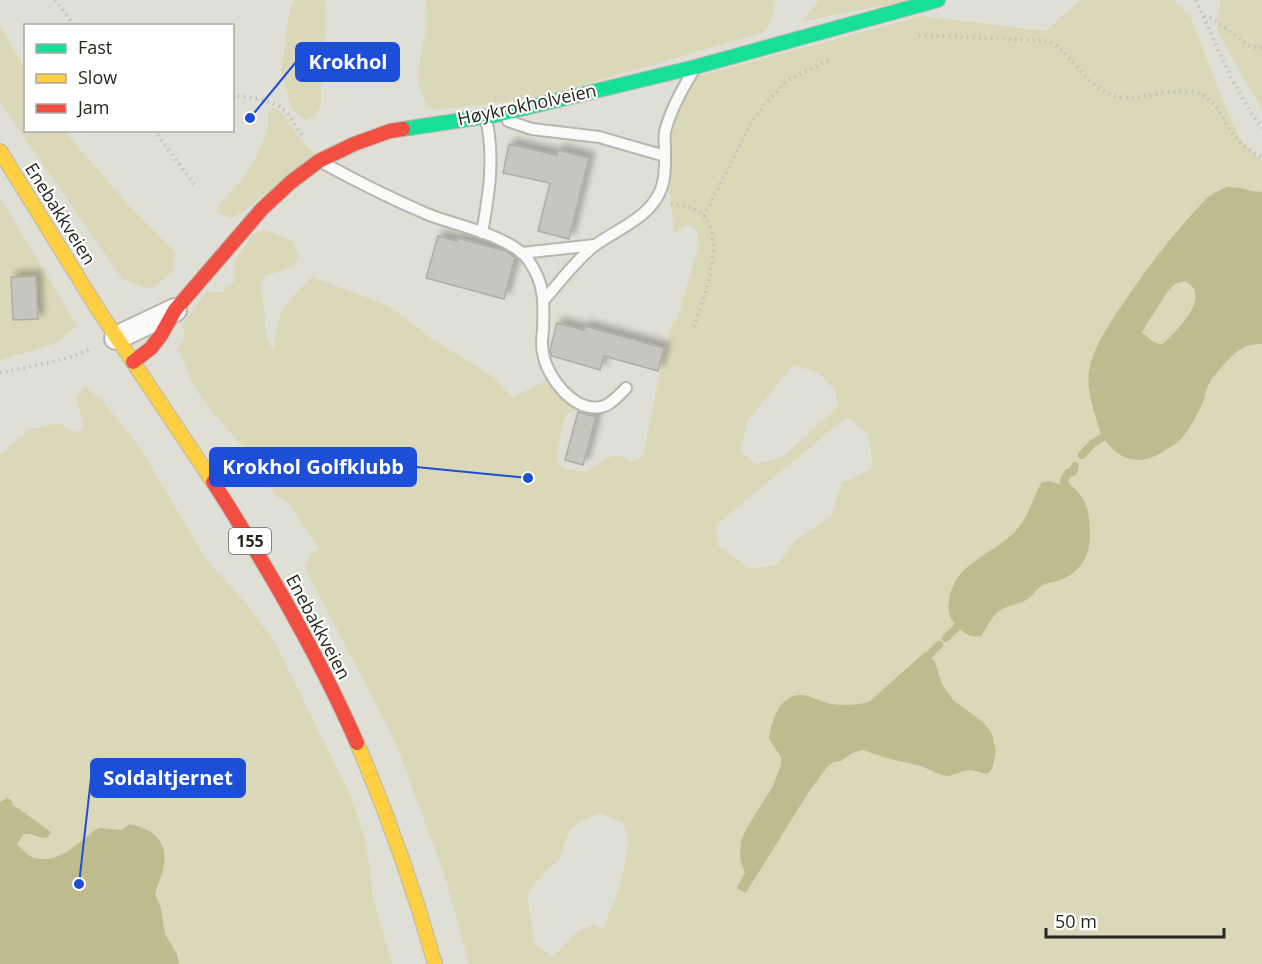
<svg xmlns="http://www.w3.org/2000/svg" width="1262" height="964" viewBox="0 0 1262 964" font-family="'Open Sans',sans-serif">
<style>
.green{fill:#dad8b8;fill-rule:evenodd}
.water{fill:#bebc8f;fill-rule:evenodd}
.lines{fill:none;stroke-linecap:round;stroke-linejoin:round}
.stream{stroke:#bebc8f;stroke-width:8}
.building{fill:#c6c6be;stroke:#adada6;stroke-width:1.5;filter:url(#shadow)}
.lane-casing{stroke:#b7b7b0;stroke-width:14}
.street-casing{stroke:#b7b7b0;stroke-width:26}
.fast-casing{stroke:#b7b7b0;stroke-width:16}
.slow-casing{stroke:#b7b7b0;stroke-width:16}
.jam-casing{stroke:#b7b7b0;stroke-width:16}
.path{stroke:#c1c1bf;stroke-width:4;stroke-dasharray:1.5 4.5;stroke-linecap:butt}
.lane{stroke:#fafaf9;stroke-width:10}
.street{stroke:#fafaf9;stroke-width:22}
.fast{stroke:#16e098;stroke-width:14}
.slow{stroke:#ffcf43;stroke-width:14}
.jam{stroke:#f24e42;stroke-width:14}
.labels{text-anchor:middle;stroke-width:4.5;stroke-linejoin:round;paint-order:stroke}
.shield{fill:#fff;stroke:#686863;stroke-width:1.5}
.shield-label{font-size:16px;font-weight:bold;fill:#272720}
.street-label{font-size:18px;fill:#272720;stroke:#fff}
.leader{fill:none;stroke:#1d4ed8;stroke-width:2}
.callout-dot{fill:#1d4ed8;stroke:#fff;stroke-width:2}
.callout{fill:#1d4ed8;stroke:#1d4ed8;stroke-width:2}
.callout-label{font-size:20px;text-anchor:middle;font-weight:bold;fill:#fff}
</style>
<defs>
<filter id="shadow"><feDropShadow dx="5.5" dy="-5.5" stdDeviation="3" flood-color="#0004"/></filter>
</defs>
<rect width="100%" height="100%" fill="#dfdfd5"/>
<g class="green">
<polygon points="295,0 325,0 326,32 321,50 321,106 315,116 305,120 292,110 281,72 290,9"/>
<path d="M426 0H775C771 17 776 20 761 33L531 100 432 110C408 84 422 59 426 29 427 19 426 9 426 0Z"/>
<polygon points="819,0 910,0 800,22 815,6"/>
<path d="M1080 0H1174L1191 18 1224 104 1242 142 1262 161V964H469L444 874 395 741 305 568 310 554 320 550 299 520 289 502C266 496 272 483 261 468 240 441 214 418 195 388 189 378 185 365 181 354L176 351C180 343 189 335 181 327L206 292H222L235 280 234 264 252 235 266 230 293 241 296 251 300 258 288 269 264 276 261 283 267 340 274 351C275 344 275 335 276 328 281 306 297 292 312 277L379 302 392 308 432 339 494 377 512 398 547 380 553 387 579 410C574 410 569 411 566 415 561 423 559 449 557 459L558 464 564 468 584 472 612 456 619 455 632 461 638 460 643 455 658 381 673 321 677 320 699 244C698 242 698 234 697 233 693 222 681 224 677 232L674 231C672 205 665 171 668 147 671 122 683 98 695 77L922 16 1046 31ZM793 365 819 373 835 391 838 406 783 457 756 464 740 451 747 422ZM847 417 868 434 873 468 842 483 831 517 796 540 777 565 750 569 718 545 716 525ZM600 813 624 823 629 842 620 886 603 929 593 925 577 931 553 957 534 943 527 894 544 873 560 858 568 833 580 821Z"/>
<polygon points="1220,0 1262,0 1262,110 1217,31"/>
<polygon points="0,27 25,68 26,130 64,131 132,209 175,252 173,271 152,289 123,280 0,102"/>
<path d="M274 108C285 112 294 131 302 141 306 146 311 150 316 154L243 212 231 218 216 212C224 195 233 192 243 178 252 167 265 140 268 126 269 121 268 116 268 111Z"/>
<polygon points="0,198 77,326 54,344 0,360"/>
<path d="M85 386 101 399 139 446 206 559 249 607 273 639 350 794 365 838 370 870 373 898 392 964H179L177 954 165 934 161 909 155 894C157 886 161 879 163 871 170 843 155 829 129 824L122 830 99 828 95 830C77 844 56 866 31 857 26 855 22 848 17 844 23 832 26 833 38 838L51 832 18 808 13 806 7 798 0 802V455L30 429 60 423 72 432 83 430V421L76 398Z"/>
</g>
<g class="water">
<path d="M1227 187 1242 188 1251 191 1262 192V344C1241 343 1233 355 1220 369 1217 373 1213 376 1211 380 1207 386 1205 394 1203 402 1198 413 1192 425 1185 434 1180 441 1174 445 1167 449 1140 468 1118 462 1101 434 1095 414 1086 392 1089 371 1093 346 1110 323 1124 302 1149 265 1176 230 1207 198L1214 193ZM1185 281C1214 296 1175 332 1163 344 1150 344 1151 337 1142 333L1143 330 1168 291 1175 284Z"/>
<path d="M1049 481 1063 485 1068 483C1080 491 1087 503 1089 518 1092 545 1089 568 1061 580 1055 582 1048 582 1043 585 1036 588 1033 597 1026 600 1019 604 1011 605 1004 608 993 613 988 626 981 636 971 638 963 633 957 626 950 619 947 612 949 601 953 561 998 554 1019 527 1030 513 1033 496 1042 482Z"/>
<path d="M925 652 935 662 942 684 953 700 984 723 992 734 996 751 993 766 990 772 986 774 971 770 964 771 949 776 941 775 921 766 886 758 863 750 852 753 841 761 834 762 828 766 810 790 747 891 745 893 738 889 737 887 745 873 740 859 741 840 748 826 773 786 781 765V757L769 739C772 717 782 689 808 696 816 699 823 702 831 704 844 706 857 705 869 702Z"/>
<path d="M7 798 11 800 13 806 18 808 51 832 48 837C39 841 32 831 23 835L17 844C22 848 26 855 32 857 56 866 77 844 95 830L100 828 122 830 129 824C155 829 170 843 163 871 161 879 157 886 155 894L161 908 165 934 177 954 179 964H0V802Z"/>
</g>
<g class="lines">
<g class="stream">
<polyline points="1082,455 1092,444 1103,437"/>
<polyline points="1065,484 1064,480 1068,473 1073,472 1075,466"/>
<polyline points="946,638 957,627"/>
<polyline points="928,656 939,645"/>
</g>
</g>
<g class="building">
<polygon points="509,144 557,155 558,150 589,158 569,239 538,231 550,183 503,173"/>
<polygon points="438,236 457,241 458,238 506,251 515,258 504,299 426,278"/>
<polygon points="36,276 38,319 13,320 11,277"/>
<polygon points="557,323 584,330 585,326 664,348 658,371 604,356 600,370 552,356 550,350"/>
<polygon points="578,412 596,417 583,465 565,460"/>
</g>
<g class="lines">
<g class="lane-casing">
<g id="lane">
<polyline points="508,121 532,129 599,137 665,156"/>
<path d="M325 164C358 182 392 199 427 214 456 226 511 235 529 261 545 284 544 303 543 330 542 338 541 345 543 353 547 377 573 412 601 407 611 405 619 395 626 388"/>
<path d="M482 233C489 194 495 157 486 118"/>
<polyline points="522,253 595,245"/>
<path d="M544 300C560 282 575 261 594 246 614 231 642 221 656 199 666 184 665 167 665 150 665 144 664 137 665 132 670 111 681 91 692 73"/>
</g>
</g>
<g class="street-casing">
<polyline id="street" points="116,338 175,310"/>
</g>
<g class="fast-casing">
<polyline id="fast" points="403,129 496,115 695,67 938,0"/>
</g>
<g class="slow-casing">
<g id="slow">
<polyline points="0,151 97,308 213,482"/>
<path d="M357 743C388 815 414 889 435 964"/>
</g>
</g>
<g class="jam-casing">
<g id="jam">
<polyline points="133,362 151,348 161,335 175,310 262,209 291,182 319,161 354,144 390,131 403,129"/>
<path d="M213 482C267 566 317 652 357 743"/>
</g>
</g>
<g class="path">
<polyline points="55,0 75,26"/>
<polyline points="1196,0 1230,76 1251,113 1262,128"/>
<polyline points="1204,16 1212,18 1251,47 1262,48"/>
<path d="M919 35 1048 41C1074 53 1082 85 1115 96 1139 103 1178 83 1202 95 1220 103 1224 125 1236 138 1243 146 1253 152 1262 158"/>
<path d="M232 95C248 98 272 98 284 110 292 118 297 129 304 138"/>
<polyline points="154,130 194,184"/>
<path d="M671 204C680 206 690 206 698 211 731 232 702 300 693 329"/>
<polyline points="704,216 751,124 765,104 787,81 829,60"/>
<polyline points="0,373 68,358 91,349"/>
</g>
<use href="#lane" class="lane"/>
<use href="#street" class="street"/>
<use href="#fast" class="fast"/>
<use href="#slow" class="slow"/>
<use href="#jam" class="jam"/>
</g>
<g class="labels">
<rect class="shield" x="229" y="528" width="42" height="26" rx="4.5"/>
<g class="shield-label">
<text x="250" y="547">155</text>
</g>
<g class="street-label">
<text transform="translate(527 105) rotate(-12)" y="6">Høykrokholveien</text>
<text transform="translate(60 214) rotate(58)" y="6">Enebakkveien</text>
<text transform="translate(318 627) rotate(62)" y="6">Enebakkveien</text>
</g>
</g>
<path class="leader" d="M250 118L296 62M528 478L416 467M79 884L91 778"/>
<g class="callout-dot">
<circle cx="250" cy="118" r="6"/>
<circle cx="528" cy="478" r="6"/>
<circle cx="79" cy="884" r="6"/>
</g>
<g class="callout">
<rect x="296" y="43" width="103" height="38" rx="6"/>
<rect x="210" y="448" width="206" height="38" rx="6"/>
<rect x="91" y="759" width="154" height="38" rx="6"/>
</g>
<g class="callout-label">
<text x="348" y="69">Krokhol</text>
<text x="313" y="474">Krokhol Golfklubb</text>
<text x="168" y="785">Soldaltjernet</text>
</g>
<rect x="24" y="24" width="210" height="108" fill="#ffffff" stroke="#a9a9a6" stroke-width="1.5"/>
<rect x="36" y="44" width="30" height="9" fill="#16e098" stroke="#a9a9a6" stroke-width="1.5"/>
<text x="78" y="54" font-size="18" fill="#272720">Fast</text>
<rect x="36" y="74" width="30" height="9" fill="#ffcf43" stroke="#a9a9a6" stroke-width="1.5"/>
<text x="78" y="84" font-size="18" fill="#272720">Slow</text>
<rect x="36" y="104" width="30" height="9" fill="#f24e42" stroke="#a9a9a6" stroke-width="1.5"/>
<text x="78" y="114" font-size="18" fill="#272720">Jam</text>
<path d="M1046 928v9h178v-9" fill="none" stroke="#272720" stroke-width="3"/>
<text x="1055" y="928" font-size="18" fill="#272720" stroke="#ffffff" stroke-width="4.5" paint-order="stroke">50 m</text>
</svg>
